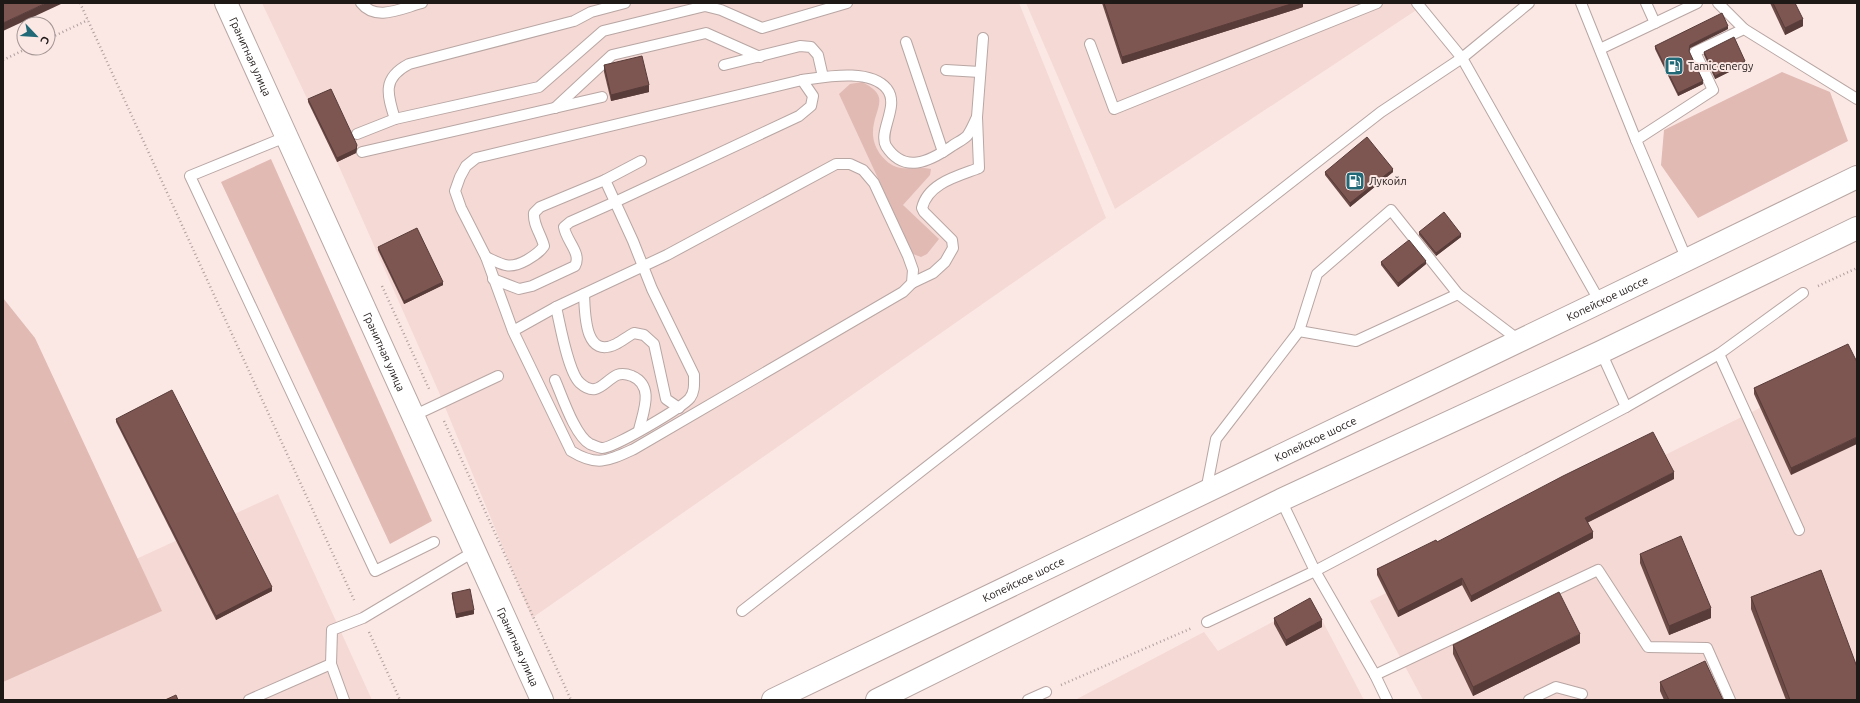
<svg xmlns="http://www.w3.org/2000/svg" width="1860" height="703" viewBox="0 0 1860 703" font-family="Ubuntu,sans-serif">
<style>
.built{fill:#f5d9d5}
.green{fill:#e1bab4}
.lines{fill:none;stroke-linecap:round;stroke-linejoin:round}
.service-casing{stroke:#b8a6a3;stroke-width:12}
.tertiary-casing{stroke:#b8a6a3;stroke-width:24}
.primary-casing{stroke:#b8a6a3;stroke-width:24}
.path{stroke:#ae9f9d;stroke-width:2.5;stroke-dasharray:1 3;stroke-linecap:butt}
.service{stroke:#fff;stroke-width:10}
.tertiary{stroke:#fff;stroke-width:22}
.primary{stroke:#fff;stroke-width:22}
.wall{fill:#6c4a46}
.shaded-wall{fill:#583c39}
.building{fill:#7d5651;stroke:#583c39}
.labels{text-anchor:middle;stroke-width:4;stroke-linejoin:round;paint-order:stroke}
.street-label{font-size:11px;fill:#1e1817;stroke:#fbe8e5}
.poi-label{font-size:11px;fill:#1e1817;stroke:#fbe8e5;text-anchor:start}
</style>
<rect width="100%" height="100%" fill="#fbe8e5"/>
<g class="built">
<polygon points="262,3 1019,3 1106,218 532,618 438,390 337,162"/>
<polygon points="1026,3 1427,3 1115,209"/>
<polygon points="1857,360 1857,700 1423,700 1370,601"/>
<polygon points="278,494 372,700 3,700 3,620"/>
<polygon points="1312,601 1364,700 1075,700 1204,632 1218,651"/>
</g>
<g class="green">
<polygon points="1782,72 1830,92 1848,141 1698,218 1661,165 1664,130"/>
<path d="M862 82C868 85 875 89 878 95 885 108 862 128 880 154 883 158 889 164 894 166 906 171 919 166 931 169L930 175 903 205 939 239 927 254 921 257 913 254 839 94 850 84Z"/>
<polygon points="271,159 432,521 390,544 221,182"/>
<polygon points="3,298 35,338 162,611 3,682"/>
</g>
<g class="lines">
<g class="service-casing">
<g id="service">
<path d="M361 3C376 22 402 8 422 3"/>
<polyline points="1417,3 1462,58 1600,302"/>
<polyline points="1581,3 1636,140"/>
<polyline points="1646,3 1655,23"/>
<polyline points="1718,3 1744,29"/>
<polyline points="906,42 943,152"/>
<polyline points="1090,44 1114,109 1377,3"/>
<polyline points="1600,49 1697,3"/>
<polyline points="724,65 800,46 811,47 818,55 823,77"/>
<polyline points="946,70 980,72"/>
<polyline points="555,108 612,55 706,33 760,57"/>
<path d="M395 119C387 94 382 78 409 64L574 21 591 12 625 3"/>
<polyline points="357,134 395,119 539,87 603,31 705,6 721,10 762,28 847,3"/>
<polyline points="288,136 190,176 375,571 434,542"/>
<polyline points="362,152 602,97"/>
<path d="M486 257C503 265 509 270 527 260 534 256 539 253 544 246 541 234 533 225 534 213L540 207 605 180 641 161"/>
<polyline points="1687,260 1636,140 1713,90 1695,52 1744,29 1857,99"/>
<path d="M493 279 519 289 532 286 575 266C582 253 566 241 564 227L570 222 615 202 799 116 811 106 813 96 802 80"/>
<path d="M912 283 933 273 945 262 953 248 952 240 924 212 922 208C928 183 958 176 979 168L977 117 983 38"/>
<path d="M584 294C585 312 584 360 616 344 622 341 628 336 634 333L644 335 654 344 666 399 679 408"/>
<path d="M556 307C560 324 568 372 580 383 597 398 603 382 617 375 622 373 627 374 632 376 655 386 643 412 639 430"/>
<path d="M513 331 556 307 667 255 836 164H850L863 170 874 183 908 256 913 270 912 283 903 292 634 449C608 461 597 467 571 451L513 331 486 257 461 208 455 191 460 177 466 166 476 158 802 80C825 77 870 68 887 89 900 106 878 131 886 146 904 174 929 162 952 146 956 143 963 140 967 136 971 131 974 123 977 117"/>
<polyline points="1299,331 1356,341 1458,294"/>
<polyline points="1601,352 1626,407"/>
<polyline points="1719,354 1799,530"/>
<path d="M555 380C562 396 575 436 590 444 593 445 599 448 602 448 612 449 683 407 690 398 695 391 694 384 694 375L652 289 633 241 605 180"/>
<polyline points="413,416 498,376"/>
<polyline points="1206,491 1216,439 1299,331 1317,274 1391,210 1458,294 1520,341"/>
<polyline points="1281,500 1315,571 1375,675 1387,700"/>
<polyline points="742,611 1381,112 1462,58 1529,3"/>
<polyline points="1207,622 1315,571 1626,407 1719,354 1803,293"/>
<polyline points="1375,675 1598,570 1648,647 1707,648 1730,700"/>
<polyline points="249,700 331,664"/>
<polyline points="344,700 331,664 332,630 363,618 475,551"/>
<polyline points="1028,700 1046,692"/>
<polyline points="1529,700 1556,687 1582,694"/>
</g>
</g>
<g class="tertiary-casing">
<g id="tertiary">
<path id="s1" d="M226 3 542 700"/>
</g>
</g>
<g class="primary-casing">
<g id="primary">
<path id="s2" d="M773 700 1600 302 1857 177"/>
<polyline points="877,700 1281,500 1601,352 1857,228"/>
</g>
</g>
<g class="path">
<polyline points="80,3 355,602"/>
<polyline points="48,39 88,20"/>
<polyline points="3,60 28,48"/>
<polyline points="382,286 430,391"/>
<polyline points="1818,286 1857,268"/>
<polyline points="444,421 571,700"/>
<polyline points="369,632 400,700"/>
<polyline points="1061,685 1192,628"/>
</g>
<use href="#service" class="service"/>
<use href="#tertiary" class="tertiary"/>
<use href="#primary" class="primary"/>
</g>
<g class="wall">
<polygon points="1102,3 1303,3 1303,7 1122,64"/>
<polygon points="1770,3 1795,3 1803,26 1785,35"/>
<polygon points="1728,29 1690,48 1689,52 1703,84 1678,96 1655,49 1655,46"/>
<polygon points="1704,52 1745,64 1715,79 1704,55"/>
<polygon points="604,65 649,92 611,101 604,72"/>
<polygon points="308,99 357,148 356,153 337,162 308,102"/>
<polygon points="1325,172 1393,172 1350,207 1325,175"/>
<polygon points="1419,232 1461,237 1436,256 1419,235"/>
<polygon points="378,247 443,285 404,304 378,250"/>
<polygon points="1381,262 1426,264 1398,287 1381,265"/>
<polygon points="1857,362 1791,475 1754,394 1754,388"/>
<polygon points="116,419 272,591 216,620 116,422"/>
<polygon points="1674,479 1588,522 1593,538 1471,602 1462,585 1398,617 1377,575 1377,569 1437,542"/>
<polygon points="1640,554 1711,618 1669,635 1640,563"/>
<polygon points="452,593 474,614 456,618 452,597"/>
<polygon points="1751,597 1857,700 1786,700 1751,609"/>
<polygon points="1274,618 1322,627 1286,646 1274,624"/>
<polygon points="1580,643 1473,696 1453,654 1453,645"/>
<polygon points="1660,682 1723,700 1664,700 1660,691"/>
</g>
<g class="shaded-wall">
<polygon points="46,3 61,3 61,4 3,31 3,23"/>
<polygon points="1294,3 1303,3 1303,7 1122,64 1122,57"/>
<polygon points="1803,19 1803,26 1785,35 1785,28"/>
<polygon points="1728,26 1728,29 1690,48 1689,55 1690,45"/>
<polygon points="1745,61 1745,64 1715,79 1715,76"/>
<polygon points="1703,81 1703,84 1678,96 1678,93"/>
<polygon points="649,85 649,92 611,101 611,95"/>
<polygon points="357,145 357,148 356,153 337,162 337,158"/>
<polygon points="1393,169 1393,172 1350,207 1350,203"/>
<polygon points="1461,234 1461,237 1436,256 1436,253"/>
<polygon points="1426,261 1426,264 1398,287 1398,283"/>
<polygon points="443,282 443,285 404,304 404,301"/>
<polygon points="1857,437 1857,444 1791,475 1791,468"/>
<polygon points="1674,472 1674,479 1585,524 1585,518"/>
<polygon points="1593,532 1593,538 1471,602 1471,596"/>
<polygon points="1462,578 1462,585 1398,617 1398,611"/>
<polygon points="272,587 272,591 216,620 216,616"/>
<polygon points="1711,608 1711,618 1669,635 1669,626"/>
<polygon points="474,610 474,614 456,618 456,614"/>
<polygon points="1322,620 1322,627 1286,646 1286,640"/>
<polygon points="1580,634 1580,643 1473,696 1473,687"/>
</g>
<g class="building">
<polygon points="3,3 46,3 3,23"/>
<polygon points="1104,3 1294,3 1122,57"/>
<polygon points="1773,3 1795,3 1803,19 1785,28"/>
<polygon points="1722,13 1728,26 1690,45 1689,51 1703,81 1678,93 1655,46"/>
<polygon points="1734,37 1745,61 1715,76 1704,52"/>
<polygon points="642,56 649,85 611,95 604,65"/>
<polygon points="331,89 357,145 356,149 337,158 308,99"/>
<polygon points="1367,137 1393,169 1350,203 1325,172"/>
<polygon points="1444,212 1461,234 1436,253 1419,232"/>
<polygon points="417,228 443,282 404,301 378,247"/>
<polygon points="1409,240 1426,261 1398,283 1381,262"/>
<polygon points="1848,344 1857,362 1857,437 1791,468 1754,388"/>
<polygon points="172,390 272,587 216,616 116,419"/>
<polygon points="1653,432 1674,472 1585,518 1593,532 1471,596 1462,578 1398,611 1377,569 1436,540 1437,542 1563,476"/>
<polygon points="1681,536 1711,608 1669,626 1640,554"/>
<polygon points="1821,570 1857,667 1857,700 1790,700 1751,597"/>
<polygon points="470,589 474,610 456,614 452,593"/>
<polygon points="1559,592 1580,634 1473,687 1453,645"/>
<polygon points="1310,598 1322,620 1286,640 1274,618"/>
<polygon points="1705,661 1723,700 1669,700 1660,682"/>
<polygon points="176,695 178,700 165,700"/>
</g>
<defs>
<g id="fuel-square" transform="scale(1)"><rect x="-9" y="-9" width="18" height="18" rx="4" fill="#226977" stroke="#fbe8e5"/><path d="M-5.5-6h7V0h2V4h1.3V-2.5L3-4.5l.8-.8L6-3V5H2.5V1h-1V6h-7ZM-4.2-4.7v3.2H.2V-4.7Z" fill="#fff"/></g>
</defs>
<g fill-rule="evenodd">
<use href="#fuel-square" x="1674" y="66"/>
<use href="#fuel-square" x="1355" y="181"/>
</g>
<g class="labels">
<g class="street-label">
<text dy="4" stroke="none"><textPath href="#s1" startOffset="59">Гранитная улица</textPath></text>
<text dy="4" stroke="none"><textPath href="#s2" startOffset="926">Копейское шоссе</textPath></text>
<text dy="4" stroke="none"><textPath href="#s1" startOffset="383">Гранитная улица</textPath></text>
<text dy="4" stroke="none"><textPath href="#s2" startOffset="602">Копейское шоссе</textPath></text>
<text dy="4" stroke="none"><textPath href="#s2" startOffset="278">Копейское шоссе</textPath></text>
<text dy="4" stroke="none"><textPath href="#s1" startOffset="707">Гранитная улица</textPath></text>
</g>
<g class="poi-label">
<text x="1688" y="70">Tamic energy</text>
<text x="1369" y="185">Лукойл</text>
</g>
</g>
<rect width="1860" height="703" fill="none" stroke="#1e1817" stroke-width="8"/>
<g transform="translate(36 36) rotate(115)"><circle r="19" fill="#fbe8e5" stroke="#a39593"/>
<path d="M0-3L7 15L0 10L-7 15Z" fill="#226977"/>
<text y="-6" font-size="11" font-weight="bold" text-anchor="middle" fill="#1e1817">С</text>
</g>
</svg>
